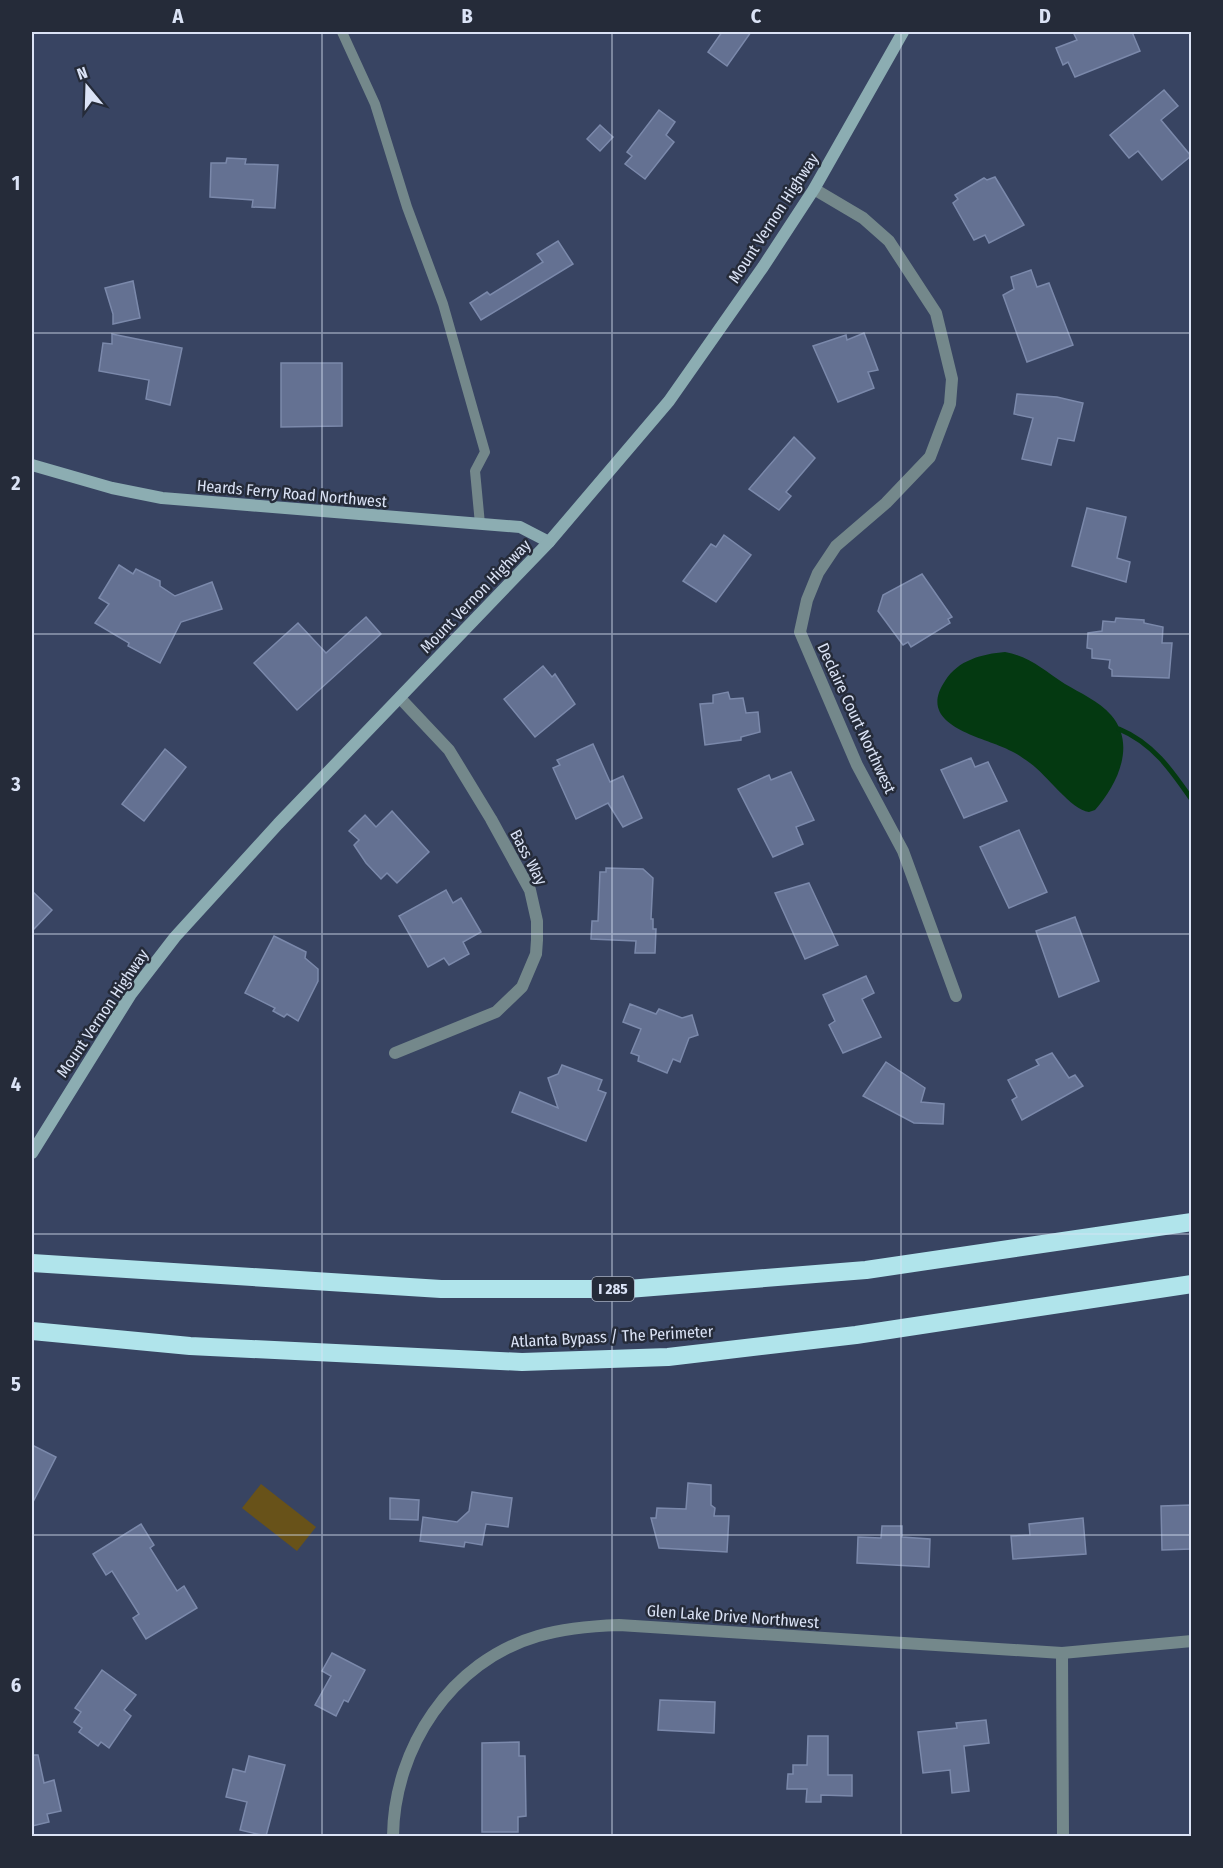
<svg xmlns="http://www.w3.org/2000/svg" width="1223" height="1868" viewBox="0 0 1223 1868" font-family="'Fira Sans Condensed',sans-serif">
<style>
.green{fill:#685219}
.water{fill:#043911}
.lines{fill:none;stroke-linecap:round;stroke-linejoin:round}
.stream{stroke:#043911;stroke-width:5}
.building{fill:#647192;stroke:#7b89ab;stroke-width:1.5}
.lane{stroke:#74888b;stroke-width:10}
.street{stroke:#74888b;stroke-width:12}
.secondary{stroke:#8cadb2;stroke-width:12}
.highway{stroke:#b0e4eb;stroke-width:18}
.grid{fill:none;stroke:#dbe3f6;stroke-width:1.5;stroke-opacity:0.55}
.labels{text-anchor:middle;stroke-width:5;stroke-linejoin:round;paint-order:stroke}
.shield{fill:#252b39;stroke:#a4acbd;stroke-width:1.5}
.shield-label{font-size:15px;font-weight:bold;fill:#dbe3f6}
.street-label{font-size:16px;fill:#dbe3f6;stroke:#252b39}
.neatline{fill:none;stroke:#dbe3f6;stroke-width:2}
.grid-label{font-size:20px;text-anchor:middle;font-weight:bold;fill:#dbe3f6}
</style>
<rect width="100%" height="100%" fill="#384462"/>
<polygon class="green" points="261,1484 316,1527 297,1551 242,1508"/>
<path class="water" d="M1005 652C1031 657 1043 670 1065 684 1080 693 1099 701 1111 715 1137 745 1117 785 1095 810L1089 812C1071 810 1047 775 1030 763 1024 759 1018 754 1011 751 986 737 914 727 945 681 958 660 982 654 1005 652Z"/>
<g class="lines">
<path class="stream" d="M1119 729C1153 743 1172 771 1192 800"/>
</g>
<g class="building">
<polygon points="722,32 751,32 727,66 708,52"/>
<polygon points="1073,32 1132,32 1140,51 1075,77 1068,62 1063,65 1056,48 1077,40"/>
<polygon points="1164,90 1178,106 1161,120 1191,156 1162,180 1138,151 1129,158 1110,135"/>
<polygon points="659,110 675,122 666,135 674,142 645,179 625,164 632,156 627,152"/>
<polygon points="600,125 613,137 600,151 587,139"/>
<polygon points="227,158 246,159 245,164 278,165 275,208 252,207 253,200 210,197 211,163 226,163"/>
<polygon points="995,177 1024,225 989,243 985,235 974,240 953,203 958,199 955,195 984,178 987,180"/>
<polygon points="558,241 573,264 481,320 470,303 487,292 490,295 543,262 537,254"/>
<polygon points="1031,270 1037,287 1049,283 1073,345 1027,362 1003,295 1014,289 1011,277"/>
<polygon points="133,281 140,318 113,324 113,314 105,288"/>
<polygon points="864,333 878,370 868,372 874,388 838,402 813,346 846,335 847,340"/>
<polygon points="112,334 182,348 170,405 146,399 149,380 99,371 103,343 112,344"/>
<polygon points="281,363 342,363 342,426 281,427"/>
<polygon points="1017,394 1057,397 1083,403 1074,441 1058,438 1051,465 1022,459 1033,418 1014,414"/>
<polygon points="794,437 815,458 786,492 791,496 779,510 749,489"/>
<polygon points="1087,508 1126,517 1117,558 1130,562 1126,582 1072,566"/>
<polygon points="724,535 751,555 716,602 683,581 711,544 716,547"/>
<polygon points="119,565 133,574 136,569 160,581 160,586 175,596 212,582 222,609 181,622 160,663 128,646 129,643 95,623 109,604 99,598"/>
<polygon points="922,574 952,617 948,619 950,623 911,647 908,642 903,645 878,611 883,595"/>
<polygon points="366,617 381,634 297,710 254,663 298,623 326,653"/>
<polygon points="1116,618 1144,620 1144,623 1163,627 1162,643 1172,643 1169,678 1112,676 1112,670 1109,668 1110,660 1092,658 1092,649 1087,648 1088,633 1102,631 1103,621 1115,622"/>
<polygon points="543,666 552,677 555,674 575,704 535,737 504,699"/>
<polygon points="728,692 730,699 743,698 746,713 758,712 760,732 741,737 741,740 705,745 700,704 713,703 713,695"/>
<polygon points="593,744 610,782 623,776 642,818 623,827 608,803 576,819 553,768 560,765 557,760"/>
<polygon points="165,749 186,767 144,821 122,804"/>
<polygon points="971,758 975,767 988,762 1007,801 964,818 941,770"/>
<polygon points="791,772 814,820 796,827 803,844 773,857 738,789 769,775 771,780"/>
<polygon points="392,811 429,852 397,883 387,873 381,879 366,863 354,845 359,840 349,831 365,815 376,827"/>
<polygon points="1019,830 1047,892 1009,908 980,847"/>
<polygon points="606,868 643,869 653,878 651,919 653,919 653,929 656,929 655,953 635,953 636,941 591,939 592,921 598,921 600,872 606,872"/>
<polygon points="809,883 838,945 805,959 775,893"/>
<polygon points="446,890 453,903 461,898 481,932 463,942 469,954 449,965 444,958 428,967 399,916"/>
<polygon points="32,891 52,910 32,931"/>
<polygon points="1075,917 1099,981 1059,997 1036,931"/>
<polygon points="274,936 306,952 305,958 318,969 318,981 298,1021 287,1014 284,1017 273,1011 275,1008 245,993"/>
<polygon points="866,976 874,993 862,999 881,1037 843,1053 829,1025 835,1021 823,995"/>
<polygon points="630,1004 656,1014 659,1009 682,1018 692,1015 698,1035 689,1038 680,1062 673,1059 667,1073 638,1061 639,1056 631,1053 641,1029 623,1022"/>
<polygon points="1052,1053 1069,1078 1075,1075 1083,1086 1022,1120 1012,1100 1017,1097 1008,1080 1039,1065 1036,1060"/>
<polygon points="886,1062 925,1088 921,1102 944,1104 943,1124 914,1123 863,1096"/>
<polygon points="562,1065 602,1080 598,1090 606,1093 586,1141 512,1112 520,1092 558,1108 548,1078 558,1074"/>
<polygon points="32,1445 56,1457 32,1504"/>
<polygon points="688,1483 711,1485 711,1505 715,1508 714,1516 729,1516 727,1552 659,1548 651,1518 656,1518 657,1508 686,1509"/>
<polygon points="472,1492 512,1498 508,1527 486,1524 482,1545 465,1542 464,1547 420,1541 423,1517 457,1522 469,1511"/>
<polygon points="390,1498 419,1500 418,1520 390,1519"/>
<polygon points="1191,1505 1191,1549 1162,1550 1161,1506"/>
<polygon points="1083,1518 1086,1554 1013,1559 1011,1536 1030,1535 1029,1524"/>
<polygon points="141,1524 154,1545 150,1548 177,1591 184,1586 197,1608 146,1639 133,1618 139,1614 112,1571 106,1575 93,1554"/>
<polygon points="882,1526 902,1526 902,1537 930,1539 929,1567 857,1563 858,1537 881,1538"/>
<polygon points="332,1653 365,1670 348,1702 344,1700 336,1716 315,1705 331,1676 322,1671"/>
<polygon points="102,1670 136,1695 124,1710 131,1716 109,1748 101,1742 98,1746 79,1732 82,1728 74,1722 81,1712 75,1708"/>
<polygon points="660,1700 715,1702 714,1733 658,1730"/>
<polygon points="986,1720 989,1743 964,1746 969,1791 952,1793 950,1770 923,1773 918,1732 957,1728 956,1723"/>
<polygon points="808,1736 828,1736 828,1775 852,1775 852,1796 821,1795 821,1802 806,1802 807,1789 787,1789 788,1774 793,1774 793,1765 807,1765"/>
<polygon points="519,1742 519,1756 525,1756 526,1816 518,1817 518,1832 482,1832 482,1743"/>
<polygon points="32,1755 38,1755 44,1783 54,1780 61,1811 47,1814 49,1822 32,1826"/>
<polygon points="249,1756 285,1765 266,1836 240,1830 247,1802 226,1797 233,1769 245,1772"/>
</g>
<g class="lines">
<polyline class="lane" points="342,32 375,104 407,207 443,304 485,452 475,471 480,524"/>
<g class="street">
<polyline points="814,189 863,218 889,241 936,313 952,379 950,404 930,457 886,503 836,546 818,573 807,600 800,632 857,765 903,851 956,996"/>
<polyline points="395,1053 496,1012 522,987 536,954 537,940 537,921 530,890 491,819 449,750 400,698"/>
<polyline points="1062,1653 1063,1836"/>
<path d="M393 1836C394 1748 451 1661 538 1636 565 1628 591 1626 619 1625L1062 1653 1192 1641"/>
</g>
<g class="secondary">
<polyline points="32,465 112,488 162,498 520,527 549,542"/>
<polyline points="32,1153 131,994 175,937 278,824 549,542 669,401 763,267 814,189 903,32"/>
</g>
<g class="highway">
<polyline points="32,1263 441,1289 628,1289 866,1270 1192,1222"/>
<polyline points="32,1331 190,1346 522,1362 668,1357 856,1335 1192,1284"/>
</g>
</g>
<path class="grid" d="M322 32V1836M612 32V1836M901 32V1836M32 333H1192M32 634H1192M32 934H1192M32 1234H1192M32 1535H1192"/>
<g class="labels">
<rect class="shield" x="592" y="1277" width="42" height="24" rx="4.5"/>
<g class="shield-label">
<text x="613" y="1294">I 285</text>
</g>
<g class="street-label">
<text transform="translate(773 218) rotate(-57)" y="6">Mount Vernon Highway</text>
<text transform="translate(292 493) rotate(5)" y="6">Heards Ferry Road Northwest</text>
<text transform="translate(475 596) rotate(-46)" y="6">Mount Vernon Highway</text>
<text transform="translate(857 718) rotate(65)" y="6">Declaire Court Northwest</text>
<text transform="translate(529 857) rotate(62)" y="6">Bass Way</text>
<text transform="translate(102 1013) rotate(-56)" y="6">Mount Vernon Highway</text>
<text transform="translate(612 1336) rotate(-3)" y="6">Atlanta Bypass / The Perimeter</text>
<text transform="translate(733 1616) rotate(4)" y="6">Glen Lake Drive Northwest</text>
</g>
</g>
<rect width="1223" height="1868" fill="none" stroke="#252b39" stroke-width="66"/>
<g transform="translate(87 87) rotate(341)" stroke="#252b39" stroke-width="4.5" paint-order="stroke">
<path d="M0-4.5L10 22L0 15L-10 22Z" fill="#dbe3f6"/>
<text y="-9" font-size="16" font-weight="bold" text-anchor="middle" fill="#dbe3f6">N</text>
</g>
<rect x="33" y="33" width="1157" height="1802" class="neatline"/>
<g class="grid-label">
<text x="178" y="23">A</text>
<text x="467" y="23">B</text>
<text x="756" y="23">C</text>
<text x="1045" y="23">D</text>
<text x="16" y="190">1</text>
<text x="16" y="490">2</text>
<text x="16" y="791">3</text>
<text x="16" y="1091">4</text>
<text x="16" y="1391">5</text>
<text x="16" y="1692">6</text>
</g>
</svg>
